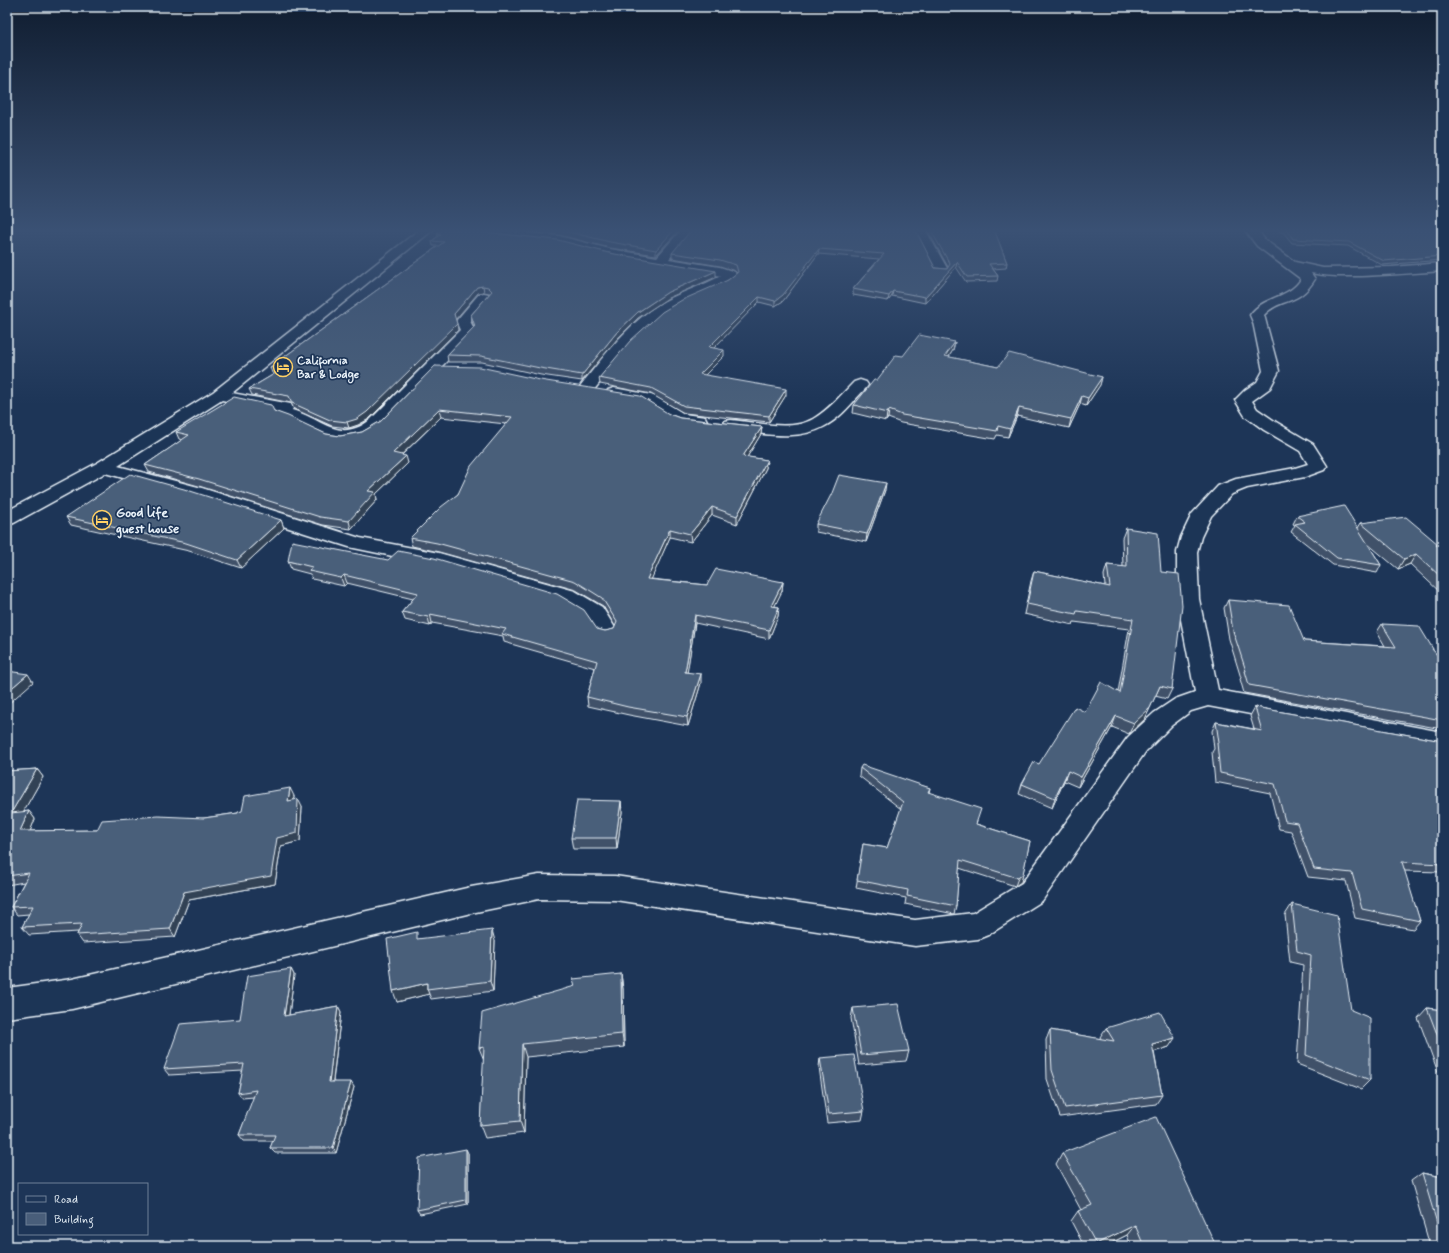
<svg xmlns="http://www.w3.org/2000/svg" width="1449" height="1253" viewBox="0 0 1449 1253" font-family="Mynerve,sans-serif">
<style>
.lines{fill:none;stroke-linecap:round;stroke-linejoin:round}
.street-casing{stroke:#e8f1f8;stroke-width:3}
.street{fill:#1d3557;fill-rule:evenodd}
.wall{fill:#3f5169;stroke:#e8f1f8}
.shaded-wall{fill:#334255;stroke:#e8f1f8}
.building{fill:#495e7a;stroke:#e8f1f8}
.labels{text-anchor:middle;stroke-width:3.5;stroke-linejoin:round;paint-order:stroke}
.far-poi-label{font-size:12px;font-weight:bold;fill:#e8f1f8;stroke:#1d3557;text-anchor:start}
.poi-label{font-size:14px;font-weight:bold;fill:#e8f1f8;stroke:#1d3557;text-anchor:start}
</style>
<rect width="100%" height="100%" fill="#1d3557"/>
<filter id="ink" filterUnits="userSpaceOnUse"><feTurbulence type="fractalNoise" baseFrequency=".025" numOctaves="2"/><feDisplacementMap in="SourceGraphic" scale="8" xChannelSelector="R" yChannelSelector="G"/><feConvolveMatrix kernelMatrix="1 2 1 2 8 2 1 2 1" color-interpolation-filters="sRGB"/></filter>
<g filter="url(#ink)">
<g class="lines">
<g class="street-casing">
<g id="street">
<path d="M420 229H434L232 393 291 404 293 408 292 410C323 419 339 444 370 420L460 330 456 321 479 294 484 293 489 294 491 297 470 321 475 331 473 334 382 428C367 439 348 444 329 440L292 421 277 417 275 413V411L222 400 118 466 202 488 360 538 439 553 575 591 602 607 617 631 614 636 606 638 598 636 586 617 559 601 436 565 349 547 188 496 105 473 14 523 7 525V511L97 463 213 392Z"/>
<path d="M442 229H488L559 236 610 249 657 257 682 229H695L669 259 720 267 735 272 737 277 727 284 681 304 661 316 629 346 593 391 587 393 581 391 579 388 581 385C605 355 629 322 663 302 681 292 702 286 721 276L610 257 559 244 448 233Z"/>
<polygon points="913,229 925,229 948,270 946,273 936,273"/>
<path d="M1244 229H1257L1265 240 1295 262 1323 268 1392 267 1442 263V271C1415 273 1388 275 1361 276 1344 276 1327 277 1311 273L1315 279C1298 307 1281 297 1264 315L1279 371 1270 388 1252 401 1257 409 1276 422 1313 444 1327 466 1324 470 1305 477 1247 488 1232 494 1211 516 1201 537 1197 552 1199 599 1218 690 1442 732V750L1208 706 1191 711 1172 725 1146 751 1042 901 988 935 978 939 915 946 615 900 539 899 471 913 72 1009 7 1018V988L72 979 471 887 539 875 615 876 915 920 973 913 1022 883 1128 737 1154 713 1175 699 1195 692 1177 599V552L1181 537 1192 514 1218 486 1236 479 1295 468 1308 464 1300 451 1264 430 1245 416 1235 400 1245 390 1257 382 1263 371 1253 322 1250 315C1263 296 1289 299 1301 279L1257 246Z"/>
<path d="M860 380 866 382 868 385 866 388C853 401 841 418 825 426 797 442 761 433 731 430L725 429 723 425 725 421 731 420C756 422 790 432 813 419 829 410 842 394 854 382Z"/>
<polygon points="614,388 651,395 659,398 684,414 705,417 707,421 705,425 699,426 675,423 666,419 647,404 608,396 606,393 608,390"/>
</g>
</g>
<use href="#street" class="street"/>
</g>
<g class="wall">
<polygon points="506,229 680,229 656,255 610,248 559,235"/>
<polygon points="915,229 935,268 947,269 948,267 927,229 994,229 1007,263 1006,268 993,269 998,276 997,281 966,282 956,267 925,303 892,296 888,301 853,295 853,289 879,259 818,254 783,301 775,306 759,302 713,348 724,356 705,375 786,395 769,422 684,413 651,394 600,384 599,378 737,273 735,271 720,266 672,258 672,253"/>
<polygon points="1278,229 1442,229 1442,260 1382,265 1348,246 1292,243 1283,232 1280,232"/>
<polygon points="437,233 609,253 716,277 668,298 638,318 618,338 582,381 541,375 482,362 448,362 447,355 474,327 472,321 471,315 490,293 489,293 484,292 478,293 456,319 458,330 369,419 358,425 349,428 332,426 294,409 291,403 252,395 249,389 274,374 272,373 270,367 438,246 433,246 432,241 438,236"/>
<polygon points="955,342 953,350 949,357 998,367 1102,377 1100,385 1086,406 1080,404 1069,428 1017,416 1008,437 997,435 995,439 901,423 888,418 886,421 853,413 854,405 903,356"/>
<polygon points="435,366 669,414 680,418 762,427 761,434 747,457 767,460 766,468 737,524 712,515 691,542 670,537 651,579 707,585 783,582 782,591 774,606 779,607 778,616 769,639 695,623 687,672 701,683 688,726 629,715 588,706 587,697 595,668 504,642 503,636 432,623 430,626 405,620 402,612 413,599 347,583 344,586 312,579 310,574 291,569 288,561 605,631 614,629 615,626 603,606 576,590 439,552 412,546 410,538 458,494 506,424 441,417 402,455 408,463 376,494 377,500 351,529 323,525 202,487 149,472 145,465 182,440 179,439 176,432 274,411 326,434 340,436 362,432 381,421"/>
<polygon points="885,490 866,542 816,532 816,524"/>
<polygon points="1297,516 1358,528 1361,523 1437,546 1442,550 1442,594 1410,564 1398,569 1368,544 1381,565 1377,573 1333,565 1291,532 1295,525 1293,524"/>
<polygon points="66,517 281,520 284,528 241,568 189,551 71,525"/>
<polygon points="1126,528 1161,572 1172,689 1167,699 1155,696 1145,719 1129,734 1112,727 1078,787 1064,781 1052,808 1019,794 1022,784 1085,712 1118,692 1129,629 1074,622 1073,625 1024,614 1031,581 1034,571 1105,586 1104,575 1107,565 1123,567 1122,538"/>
<polygon points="1228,600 1304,641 1385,646 1377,632 1382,624 1433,649 1433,650 1438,656 1442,654 1442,729 1244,693 1240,679 1241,678 1229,639 1224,608"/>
<polygon points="1255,707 1442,741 1442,872 1404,871 1420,921 1413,929 1355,918 1346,881 1308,877 1291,831 1279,829 1270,793 1215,782 1212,752 1214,749 1212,731 1216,722 1254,729 1250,716"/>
<polygon points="860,768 930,788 929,793 976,824 1030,841 1021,882 1015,886 959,868 956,906 954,914 905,904 906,898 856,888 863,844 887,848 901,809 859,776"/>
<polygon points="37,769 43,777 23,812 29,811 35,819 30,831 97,830 204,818 238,813 294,796 293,800 302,807 300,841 281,846 275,884 189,900 175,937 83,943 77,935 78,932 29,935 22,927 29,914 17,915 11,907 24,882 7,885 7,771"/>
<polygon points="621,801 622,812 617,849 573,849 571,838"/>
<polygon points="1292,904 1351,1010 1370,1080 1361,1089 1297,1064 1303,965 1290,962 1285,915"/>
<polygon points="419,939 495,941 493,991 431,999 429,994 397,1002"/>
<polygon points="291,969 294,975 289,1015 338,1006 341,1012 333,1082 354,1087 336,1153 275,1153 270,1148 273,1141 244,1141 239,1135 254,1097 242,1098 238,1093 243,1071 169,1075 164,1069 240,1019"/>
<polygon points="621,974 623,989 624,1047 526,1057 524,1133 485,1138 480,1125 484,1060 479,1048"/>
<polygon points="853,1008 909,1051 906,1061 859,1065 851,1018"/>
<polygon points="1427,1008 1442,1010 1442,1083 1418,1018"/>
<polygon points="1106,1028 1169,1047 1154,1052 1162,1095 1156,1104 1060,1117 1047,1079 1046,1040 1050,1030 1101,1039 1100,1037"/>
<polygon points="820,1058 864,1111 862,1120 827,1123 819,1067"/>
<polygon points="468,1153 468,1204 420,1214 417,1210"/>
<polygon points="1062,1153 1216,1246 1131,1246 1127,1235 1105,1246 1084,1246 1071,1221 1078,1211 1081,1210 1056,1164"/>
<polygon points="1422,1173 1442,1177 1442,1246 1430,1246 1411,1181"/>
</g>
<g class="shaded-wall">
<polygon points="675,229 680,229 656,255 656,250"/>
<polygon points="819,249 818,254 783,301 775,306 775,301"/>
<polygon points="957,262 956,267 925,303 925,297"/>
<polygon points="716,271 716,277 668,298 638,318 618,338 582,381 582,375 617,332 638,312 668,292"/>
<polygon points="483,286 484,292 478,293 455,320 454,314 477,287"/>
<polygon points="893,291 892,296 888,301 889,296"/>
<polygon points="759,297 759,302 709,353 709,347"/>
<polygon points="457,324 458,330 369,419 358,425 349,428 347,422"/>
<polygon points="955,342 953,350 944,364 945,356"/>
<polygon points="724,350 724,356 700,380 700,374"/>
<polygon points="1102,377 1100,385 1086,406 1088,398"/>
<polygon points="786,389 786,395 769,422 769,416"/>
<polygon points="1082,396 1080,404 1069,428 1071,419"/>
<polygon points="1019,408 1017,416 1008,437 1010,429"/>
<polygon points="439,409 441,417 395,461 393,453"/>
<polygon points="889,410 888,418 886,421 887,413"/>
<polygon points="762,427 761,434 743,464 743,456"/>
<polygon points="406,456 408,463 376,494 377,500 351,529 349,521 368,491"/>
<polygon points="767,460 766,468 737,524 737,516"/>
<polygon points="886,483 885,490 866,542 867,534"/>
<polygon points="712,507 712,515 691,542 690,534"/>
<polygon points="281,520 284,528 241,568 237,560"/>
<polygon points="670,529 670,537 648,587 647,579"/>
<polygon points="1416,554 1410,564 1398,569 1404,559"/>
<polygon points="344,575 347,583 344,586 341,578"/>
<polygon points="783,582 782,591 771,614 771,606"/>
<polygon points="779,607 778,616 769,639 769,630"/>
<polygon points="430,614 432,623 430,626 428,617"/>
<polygon points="695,615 695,623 686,680 685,672"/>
<polygon points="28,674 33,682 7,705 7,692"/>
<polygon points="701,674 701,683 688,726 687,717"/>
<polygon points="1160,686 1145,719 1129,734 1134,723"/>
<polygon points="1116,716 1112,727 1078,787 1081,777"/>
<polygon points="37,769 43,777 18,821 11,813"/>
<polygon points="1068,771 1064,781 1052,808 1055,798"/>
<polygon points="290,788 294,796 292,809 288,801"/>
<polygon points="298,799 302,807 300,841 281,846 275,884 189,900 175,937 170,929 184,892 277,838"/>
<polygon points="621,801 622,812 617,849 616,838"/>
<polygon points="29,811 35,819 27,839 20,831"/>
<polygon points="1023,874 1021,882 1015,886 1018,878"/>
<polygon points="492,930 495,941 493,991 490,981"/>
<polygon points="291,969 294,975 288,1022 284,1016"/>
<polygon points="621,974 623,989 624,1047 622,1034"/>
<polygon points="427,983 427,989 429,994 397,1002 393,991"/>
<polygon points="338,1006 341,1012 332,1088 329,1082"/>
<polygon points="1175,1038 1169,1047 1146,1054 1152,1044"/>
<polygon points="522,1044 526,1057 524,1133 520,1121"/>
<polygon points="351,1082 354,1087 336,1153 333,1148"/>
<polygon points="466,1149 468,1153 468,1204 466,1200"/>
<polygon points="1135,1225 1127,1235 1105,1246 1095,1246 1096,1244"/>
</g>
<g class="building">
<polygon points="443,229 455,229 558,240 609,253 716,271 668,292 638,312 617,332 582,375 540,368 481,356 447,355 475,326 471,315 492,291 488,287 483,286 477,287 454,314 457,324 367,412 357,419 347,422 330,420 292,403 289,396 249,389 281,370 270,367 444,242 432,241 441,234 437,233"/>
<polygon points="557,229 675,229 656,250 610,242"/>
<polygon points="692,229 915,229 935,268 947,269 950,264 930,229 994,229 1007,263 989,264 998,276 967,277 957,262 925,297 893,291 889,296 853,289 884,254 819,249 783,295 775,301 759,297 709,347 724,350 700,374 786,389 769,416 684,406 651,388 599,378 630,341 662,312 682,300 728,280 738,272 736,265 720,260 672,253"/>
<polygon points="1286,229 1442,229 1442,256 1384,261 1349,242 1293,239"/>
<polygon points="919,335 955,342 945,356 998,367 1009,353 1102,377 1088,398 1082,396 1071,419 1019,408 1010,429 998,426 997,431 902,415 889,410 887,413 854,405 874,380 877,380 896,355 903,356"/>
<polygon points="435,366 480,367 540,380 640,396 669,414 680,418 762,427 743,456 767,460 737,516 712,507 690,534 670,529 647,579 707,585 716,569 783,582 771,606 779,607 769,630 695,615 685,672 701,674 687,717 628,707 587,697 597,661 502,634 506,629 430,614 428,617 402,612 418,593 344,575 341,578 309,571 312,567 288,561 292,541 388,560 398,551 434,558 557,594 584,610 597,629 605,631 614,629 617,622 602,598 575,581 437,543 410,538 441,507 458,494 471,466 512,417 439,409 393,453 406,456 368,491 375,492 349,521 320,517 199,479 145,465 189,435 176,432 234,397 271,405 274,411 288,416 326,434 340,436 362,432 381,421"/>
<polygon points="130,474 184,489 281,520 237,560 186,543 66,517"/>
<polygon points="839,475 886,483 867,534 816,524 832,493"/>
<polygon points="1344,506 1381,565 1337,558 1295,524 1305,522 1297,516"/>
<polygon points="1406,517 1438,544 1436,545 1442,550 1442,578 1416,554 1404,559 1361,523"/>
<polygon points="1126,528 1158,533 1161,572 1179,574 1182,605 1172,689 1160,686 1150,708 1134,723 1116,716 1081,777 1068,771 1055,798 1022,784 1034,762 1039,764 1075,707 1085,712 1101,682 1120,693 1133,619 1077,611 1076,614 1027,604 1034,571 1110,587 1107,565 1127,567"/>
<polygon points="1228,600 1289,605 1304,641 1396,647 1382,624 1419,626 1433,649 1432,649 1438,656 1442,654 1442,720 1249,685 1245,671 1246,671 1233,631"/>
<polygon points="7,671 28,674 7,692"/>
<polygon points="1255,707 1442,741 1442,864 1402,862 1420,921 1362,909 1352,873 1314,869 1297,823 1285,821 1275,784 1220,773 1217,743 1219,743 1216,722 1262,731"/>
<polygon points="862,765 930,788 928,792 981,809 976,824 1030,841 1023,874 1018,878 960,860 956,906 907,896 908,890 857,880 863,844 887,848 903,802 860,768"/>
<polygon points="37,769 11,813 29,811 20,831 97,830 102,820 158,816 204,818 238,813 238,812 242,811 245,796 290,788 288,801 298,799 297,833 277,838 271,876 184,892 170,929 77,935 82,924 22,927 33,906 11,907 29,873 7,876 7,771"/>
<polygon points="577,800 621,801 616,838 571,838"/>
<polygon points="1292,904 1337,915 1351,1010 1370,1018 1370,1080 1306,1055 1311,955 1297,951"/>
<polygon points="492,930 490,981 427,989 427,983 393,991 387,939 417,932 417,939"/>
<polygon points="291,969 284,1016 338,1006 329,1082 351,1082 333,1148 270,1148 275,1135 239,1135 256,1090 238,1093 244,1064 164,1069 180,1024 240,1019 247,976"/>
<polygon points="621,974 622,1034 522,1044 520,1121 480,1125 484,1047 479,1048 482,1013 575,986 573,979"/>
<polygon points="898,1004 909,1051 861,1055 853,1008"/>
<polygon points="1427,1008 1442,1010 1442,1047"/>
<polygon points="1160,1012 1175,1038 1152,1044 1162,1095 1065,1108 1052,1070 1050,1030 1114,1041 1106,1028"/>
<polygon points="854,1055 864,1111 829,1114 820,1058"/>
<polygon points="1156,1117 1216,1246 1144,1246 1135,1225 1096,1244 1078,1211 1092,1205 1062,1153"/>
<polygon points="466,1149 466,1200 417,1210 419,1158"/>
<polygon points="1422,1173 1442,1177 1442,1240"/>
</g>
</g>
<linearGradient id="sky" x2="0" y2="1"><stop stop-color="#101d30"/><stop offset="0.57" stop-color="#3a5174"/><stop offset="1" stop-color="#3a5174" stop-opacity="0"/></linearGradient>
<rect width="1449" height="405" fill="url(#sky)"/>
<defs>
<g id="hotel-ring" transform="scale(1)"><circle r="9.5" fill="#1d3557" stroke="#ffd166" stroke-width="1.5"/><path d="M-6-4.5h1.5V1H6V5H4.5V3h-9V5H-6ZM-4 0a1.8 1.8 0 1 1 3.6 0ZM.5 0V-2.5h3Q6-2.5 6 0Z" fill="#ffd166"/></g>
</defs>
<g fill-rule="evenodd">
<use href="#hotel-ring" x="283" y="367"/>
<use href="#hotel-ring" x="102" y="520"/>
</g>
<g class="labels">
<g class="far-poi-label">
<text x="297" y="364">California<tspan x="297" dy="14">Bar &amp; Lodge</tspan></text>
</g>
<g class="poi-label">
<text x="116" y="517">Good life<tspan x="116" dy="16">guest house</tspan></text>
</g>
</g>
<rect width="1449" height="1253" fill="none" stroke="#1d3557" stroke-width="24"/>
<rect x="12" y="12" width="1425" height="1229" fill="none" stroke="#e8f1f8" stroke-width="1.5" filter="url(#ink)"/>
<rect x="18" y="1183" width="130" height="52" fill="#1d3557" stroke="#6e8097"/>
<rect x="26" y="1196" width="20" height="6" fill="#1d3557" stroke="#6e8097"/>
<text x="54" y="1203" font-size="12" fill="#e8f1f8">Road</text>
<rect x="26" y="1213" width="20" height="12" fill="#495e7a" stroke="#6e8097"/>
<text x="54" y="1223" font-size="12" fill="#e8f1f8">Building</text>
</svg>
